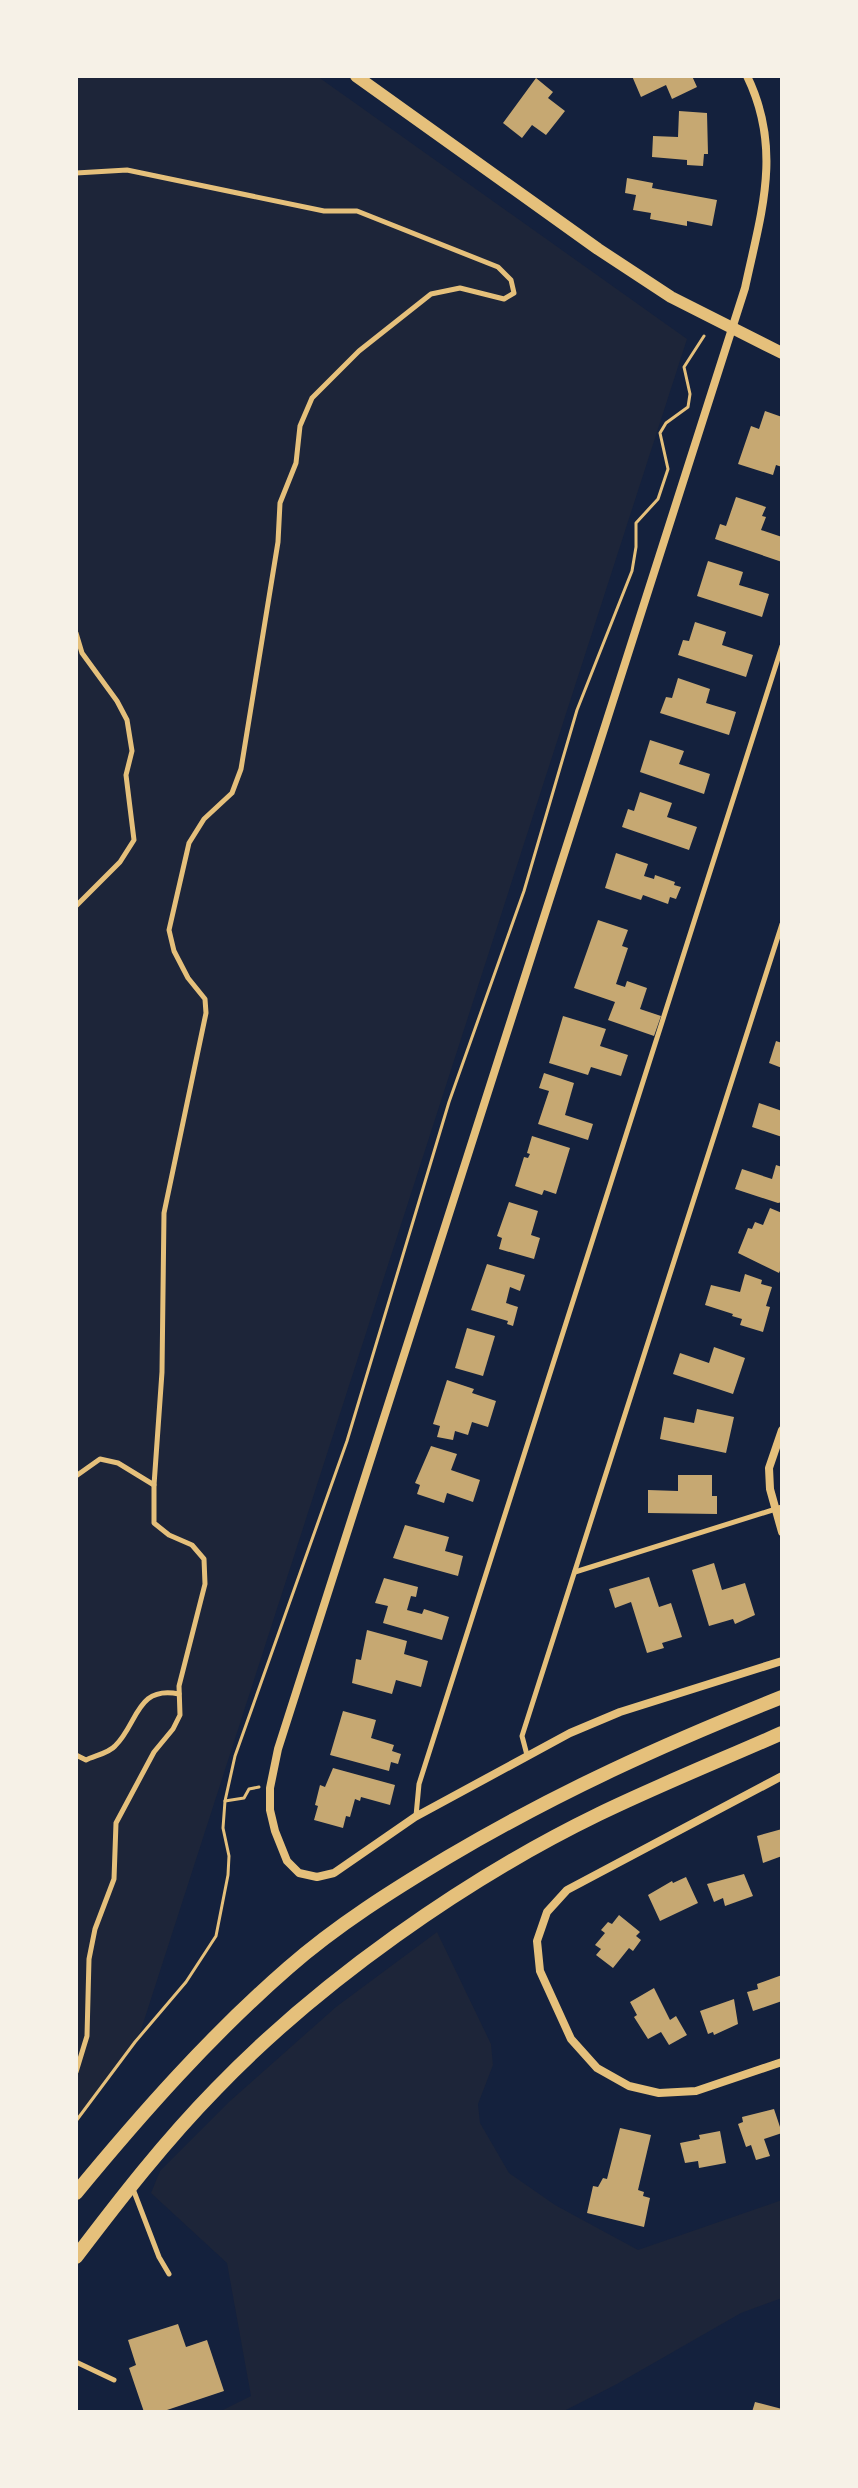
<svg xmlns="http://www.w3.org/2000/svg" width="858" height="2488" viewBox="0 0 858 2488" font-family="Cabin,sans-serif">
<style>
.green{fill:#1d2539}
.building{fill:#c6a872}
.lines{fill:none;stroke-linecap:round;stroke-linejoin:round}
.path{stroke:#e5c07b;stroke-width:3}
.service{stroke:#e5c07b;stroke-width:5}
.minor{stroke:#e5c07b;stroke-width:8}
.tertiary{stroke:#e5c07b;stroke-width:12}
.secondary{stroke:#e5c07b;stroke-width:14}
</style>
<rect width="100%" height="100%" fill="#14213d"/>
<g class="green">
<polygon points="76,76 317,76 687,339 140,2033 76,2124"/>
<polygon points="437,1932 491,2044 493,2065 478,2104 480,2123 509,2173 555,2205 638,2250 782,2200 782,2298 741,2313 617,2384 562,2412 219,2412 251,2396 227,2263 151,2193 160,2171 230,2101 336,2007"/>
</g>
<g class="building">
<polygon points="632,76 692,76 697,87 672,99 666,85 641,97"/>
<polygon points="536,78 553,92 548,98 565,111 546,135 532,125 522,138 503,123"/>
<polygon points="679,111 707,113 708,154 704,154 703,166 687,165 687,160 652,157 653,136 678,137"/>
<polygon points="627,178 653,183 652,188 717,200 712,226 687,221 687,226 650,219 651,213 633,210 636,195 625,193"/>
<polygon points="765,411 782,417 782,467 776,465 773,475 738,464 751,426 759,429"/>
<polygon points="736,497 766,507 762,516 766,517 761,530 782,537 782,562 715,539 720,524 726,526"/>
<polygon points="708,561 743,572 739,585 769,594 762,617 697,596"/>
<polygon points="695,622 726,632 722,645 753,655 746,677 678,655 683,640 689,641"/>
<polygon points="678,678 710,689 706,703 736,712 729,735 660,713 666,697 672,698"/>
<polygon points="650,740 684,751 679,764 710,774 704,794 640,772"/>
<polygon points="640,792 672,803 667,817 697,827 689,850 622,827 628,809 634,811"/>
<polygon points="616,853 648,864 644,876 654,879 655,875 675,882 674,885 681,887 676,899 670,897 668,904 643,895 641,900 605,888"/>
<polygon points="598,920 628,930 622,946 628,948 616,984 625,987 627,981 647,988 640,1009 661,1016 654,1036 608,1020 615,1002 574,988"/>
<polygon points="563,1016 606,1029 600,1046 628,1055 621,1076 591,1067 588,1075 549,1063"/>
<polygon points="776,1041 782,1043 782,1068 769,1063"/>
<polygon points="544,1073 574,1083 565,1115 593,1124 588,1140 538,1124 549,1091 539,1088"/>
<polygon points="759,1103 782,1111 782,1137 752,1127"/>
<polygon points="532,1136 570,1148 556,1194 544,1190 542,1195 515,1186 524,1157 528,1158 530,1154 527,1153"/>
<polygon points="776,1165 782,1167 782,1202 778,1203 735,1189 742,1169 772,1179"/>
<polygon points="509,1202 538,1211 531,1235 540,1238 534,1259 499,1249 502,1238 497,1236"/>
<polygon points="770,1208 782,1213 782,1266 779,1273 738,1253 748,1228 752,1229 755,1222 763,1225"/>
<polygon points="487,1264 525,1275 520,1291 510,1287 506,1303 518,1307 513,1326 507,1324 508,1321 471,1310"/>
<polygon points="745,1274 762,1280 761,1284 772,1287 766,1306 770,1307 763,1332 740,1325 742,1319 732,1316 733,1314 705,1305 711,1285 740,1292"/>
<polygon points="467,1328 495,1336 483,1376 455,1368"/>
<polygon points="714,1347 745,1358 733,1394 673,1374 680,1353 709,1363"/>
<polygon points="447,1380 474,1389 472,1393 496,1401 488,1427 472,1422 468,1435 455,1431 453,1440 437,1437 440,1426 433,1424"/>
<polygon points="697,1409 734,1417 726,1453 660,1439 664,1417 694,1423"/>
<polygon points="431,1446 457,1454 451,1470 480,1480 473,1502 447,1493 444,1503 417,1494 420,1485 415,1483"/>
<polygon points="678,1475 712,1475 712,1496 717,1496 717,1514 648,1513 648,1490 678,1491"/>
<polygon points="405,1525 449,1537 445,1551 463,1556 458,1576 393,1558"/>
<polygon points="714,1563 722,1590 745,1583 755,1615 735,1624 733,1619 709,1626 692,1570"/>
<polygon points="649,1577 659,1607 671,1603 682,1637 662,1643 664,1648 647,1653 631,1602 615,1608 609,1589"/>
<polygon points="384,1578 418,1587 416,1597 411,1596 407,1610 422,1614 424,1609 449,1617 442,1640 383,1623 388,1606 375,1603"/>
<polygon points="367,1630 407,1641 404,1654 428,1661 421,1687 396,1680 392,1694 352,1683 356,1659 361,1660"/>
<polygon points="343,1711 376,1720 371,1738 394,1745 392,1751 401,1754 398,1764 391,1762 389,1771 330,1755"/>
<polygon points="333,1768 395,1785 390,1805 361,1797 360,1801 355,1799 350,1817 346,1816 343,1828 314,1820 318,1806 315,1805 320,1785 325,1787"/>
<polygon points="782,1829 782,1856 763,1863 757,1836"/>
<polygon points="744,1874 753,1896 725,1906 723,1898 714,1902 707,1884"/>
<polygon points="686,1877 698,1903 660,1921 648,1895 672,1881 673,1883"/>
<polygon points="619,1915 640,1932 636,1936 641,1940 633,1951 629,1948 613,1968 596,1955 601,1949 595,1945 605,1933 601,1930 608,1922 612,1924"/>
<polygon points="782,1975 782,2001 753,2011 747,1992 758,1989 757,1984"/>
<polygon points="654,1988 670,2020 676,2016 687,2035 669,2045 661,2032 648,2039 634,2017 637,2015 630,2002"/>
<polygon points="734,1999 738,2024 714,2035 713,2032 708,2034 700,2011"/>
<polygon points="774,2109 782,2133 764,2139 770,2156 756,2160 751,2145 746,2147 738,2124 743,2122 742,2117"/>
<polygon points="620,2128 651,2135 638,2190 644,2192 643,2196 650,2198 644,2227 587,2213 593,2186 598,2187 603,2178 607,2179"/>
<polygon points="720,2131 726,2163 699,2168 698,2161 685,2163 680,2143 700,2139 699,2135"/>
<polygon points="178,2324 186,2347 207,2340 224,2391 161,2412 144,2412 129,2368 136,2365 128,2340"/>
<polygon points="755,2402 782,2409 782,2412 752,2412"/>
</g>
<g class="lines">
<g class="path">
<polyline points="225,1801 244,1798 249,1789 259,1787"/>
<polyline points="76,2121 135,2042 186,1982 216,1936 228,1875 229,1856 223,1828 225,1801 235,1756 347,1441 449,1102 524,891 577,710 632,571 636,547 636,523 658,499 668,469 660,433 666,423 688,407 690,394 684,367 704,336"/>
</g>
<g class="service">
<polyline points="76,173 127,170 324,211 357,211 498,267 511,280 514,293 504,299 460,288 431,294 359,351 312,398 300,426 296,463 280,503 278,542 241,769 232,793 204,819 189,843 169,930 174,951 188,978 205,999 206,1013 164,1213 162,1372 154,1485 118,1463 100,1459 76,1476"/>
<polyline points="76,633 82,653 117,701 127,720 132,751 126,775 134,840 120,862 76,906"/>
<polyline points="575,1572 782,1507"/>
<path d="M76 1755 86 1760C94 1756 109 1753 115 1746 138 1724 136 1685 179 1694"/>
<polyline points="527,1755 522,1736 782,924"/>
<polyline points="416,1816 419,1784 782,646"/>
<polyline points="76,2072 87,2036 89,1959 95,1929 114,1879 116,1823 154,1752 173,1729 180,1715 179,1686 205,1584 204,1559 192,1545 169,1535 154,1523 154,1485"/>
<polyline points="133,2189 159,2257 169,2274"/>
<polyline points="76,2362 114,2380"/>
</g>
<g class="minor">
<path d="M747 76C783 150 761 213 745 288L278 1749 270 1788V1810L275 1831 287 1861 299 1873 317 1877 334 1873 415 1817 570 1733 620 1712 782 1661"/>
<polyline points="782,1430 769,1468 770,1489 782,1532"/>
<polyline points="782,1776 567,1890 547,1912 537,1941 540,1971 571,2039 597,2068 629,2086 659,2093 696,2091 782,2062"/>
</g>
<polyline class="tertiary" points="356,76 598,249 671,297 782,353"/>
<g class="secondary">
<path d="M76 2193C142 2113 210 2036 288 1968 337 1925 393 1890 448 1857 558 1792 664 1744 782 1697"/>
<path d="M76 2257C120 2199 165 2141 216 2089 319 1982 465 1879 599 1814 659 1785 721 1760 782 1733"/>
</g>
</g>
<rect width="858" height="2488" fill="none" stroke="#f6f1e7" stroke-width="156"/>
</svg>
